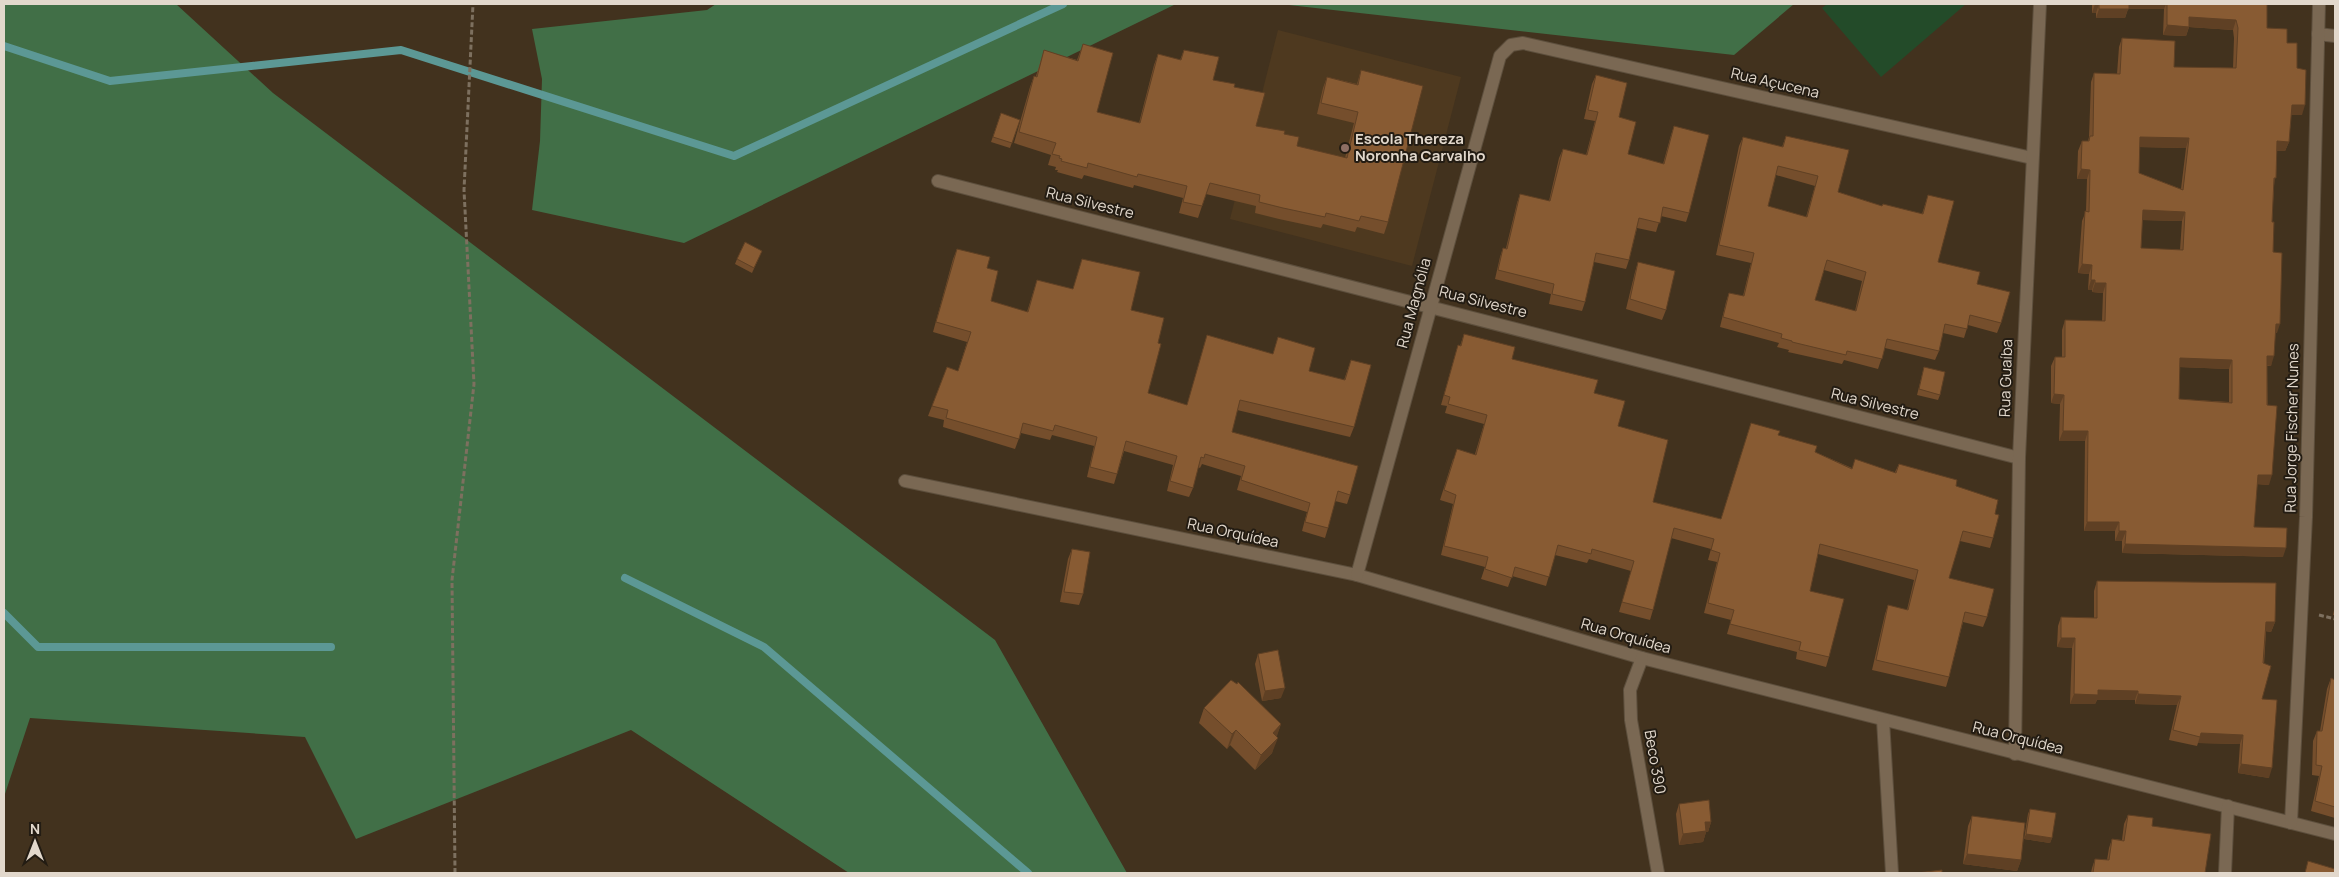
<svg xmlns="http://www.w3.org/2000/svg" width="2339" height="877" viewBox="0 0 2339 877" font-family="Manrope,sans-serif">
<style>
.built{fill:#4e391f}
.green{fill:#234b29}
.forest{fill:#416f47}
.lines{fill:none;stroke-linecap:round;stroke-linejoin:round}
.stream{stroke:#5c9895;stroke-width:8}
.minor-casing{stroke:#5d4f3d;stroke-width:14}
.path{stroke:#7d705f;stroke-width:3;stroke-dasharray:5 2.5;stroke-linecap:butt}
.minor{stroke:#7a6853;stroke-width:12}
.wall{fill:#754e2c;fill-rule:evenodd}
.shaded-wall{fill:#5f4024}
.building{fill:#885b33;stroke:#5f4024;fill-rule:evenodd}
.education-dot{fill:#8d6e63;stroke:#231c13;stroke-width:2}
.labels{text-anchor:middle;stroke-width:4;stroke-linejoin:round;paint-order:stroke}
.street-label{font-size:15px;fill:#e2d8cc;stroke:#231c13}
.poi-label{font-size:15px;font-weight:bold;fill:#e2d8cc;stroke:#231c13;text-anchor:start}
</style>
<rect width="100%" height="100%" fill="#42321e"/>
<polygon class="built" points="1278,30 1461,77 1412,266 1230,219"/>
<polygon class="green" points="1827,4 1966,4 1881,77 1822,8"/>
<g class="forest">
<polygon points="4,4 176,4 273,93 995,640 1127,873 849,873 631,730 356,839 305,737 30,718 4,797"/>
<polygon points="716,4 1176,4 684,243 532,210 540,141 542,79 532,29 707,10"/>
<polygon points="1280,4 1794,4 1734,55"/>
</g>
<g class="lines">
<g class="stream">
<polyline points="4,46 110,81 401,50 734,156 1063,4"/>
<polyline points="625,578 764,647 1028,873"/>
<polyline points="4,613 38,647 331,647"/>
</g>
<g class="minor-casing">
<g id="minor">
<polyline points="2318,34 2335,36"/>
<polyline points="938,181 2019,458"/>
<polyline points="905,481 1357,575 1642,658 2335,834"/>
<polyline points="1357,575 1500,56 1511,45 1523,43 2032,158"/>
<polyline points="1642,658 1630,690 1631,720 1658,873"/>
<polyline points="1883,720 1892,873"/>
<polyline points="2015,754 2019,458 2040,4"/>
<polyline points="2291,823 2306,517 2319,4"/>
<polyline points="2225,873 2228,806"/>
</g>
</g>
<g class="path">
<polyline points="2319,615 2335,619"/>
<polyline points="455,873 452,580 474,384 464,190 473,4"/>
</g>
<use href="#minor" class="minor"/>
</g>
<g class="wall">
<path d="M2092 4H2267V28L2287 43 2297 68 2302 115H2291L2289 142 2285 151H2277L2274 186 2272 222 2277 333H2275L2271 366H2267L2269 485 2257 484 2254 527 2283 557 2122 553V541H2115V531H2084L2085 441H2059L2060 404 2051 403V366L2055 357H2062V330L2065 320 2102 321 2103 293 2092 292V290H2088L2089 274 2078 273 2082 221 2086 211 2087 179H2077L2078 151 2082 141H2088L2089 137 2091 82 2094 73 2117 74 2119 47 2122 38 2174 67 2233 68 2234 38 2233 30 2189 27 2186 36 2163 35 2164 9H2128L2125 18H2096V13H2092ZM2139 147 2186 148 2181 189 2139 173ZM2142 220 2182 221 2180 250 2141 248ZM2180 367 2229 369V402L2179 399Z"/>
<polygon points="1083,44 1097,112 1139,123 1154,65 1158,54 1180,60 1184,50 1213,80 1234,87 1256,126 1284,134 1297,146 1345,158 1354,123 1317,114 1323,88 1327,77 1357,84 1361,70 1388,222 1384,234 1357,227 1355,232 1323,224 1321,228 1279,219 1255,213 1256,206 1206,194 1198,218 1179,213 1183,198 1134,185 1133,188 1084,175 1082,179 1057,172 1058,170 1055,170 1056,167 1048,165 1051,155 1014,143 1030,87 1034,76 1036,76 1044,50 1077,60"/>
<polygon points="1596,75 1619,117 1628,154 1663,164 1671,135 1674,126 1689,213 1686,222 1661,216 1656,232 1637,228 1629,260 1626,269 1594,262 1585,302 1582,311 1549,304 1551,294 1495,279 1500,257 1503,248 1506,248 1517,203 1520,194 1549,201 1559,158 1563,149 1586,155 1595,121 1584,119 1592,84"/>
<polygon points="1001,113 1020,120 1010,148 991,142"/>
<path d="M1786 136 1838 192 1882 206 1922 214 1928 195 1938 262 1977 284 2001 323 1997 333 1968 325 1964 338 1943 333 1939 351 1935 360 1885 348 1878 369 1844 360 1842 364 1788 352 1789 350 1777 347 1779 343 1720 327 1726 302 1729 293 1743 296 1751 263 1716 255 1739 146 1743 137 1782 147ZM1776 175 1815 186 1806 217 1768 206ZM1824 270 1862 281 1855 311 1815 300Z"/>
<polygon points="957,249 987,268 991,301 1027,312 1037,280 1073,289 1082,259 1131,310 1158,343 1148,393 1187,405 1204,345 1207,335 1273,354 1278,337 1309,371 1344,380 1351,360 1354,427 1350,437 1237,410 1232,432 1350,495 1347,504 1335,501 1328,528 1325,538 1302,531 1307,512 1237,490 1241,476 1202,464 1200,468 1198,467 1193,488 1189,497 1167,491 1173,465 1124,451 1117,474 1114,484 1087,477 1094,446 1052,435 1050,440 1021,433 1015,449 943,427 944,420 928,416 947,367 958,371 967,342 933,332 953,259"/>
<polygon points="762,251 752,273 735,264 737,259"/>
<polygon points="1638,262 1666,310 1662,320 1626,309 1635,272"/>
<polygon points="1464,334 1512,359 1594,393 1618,426 1653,502 1721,519 1751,423 1778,435 1815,452 1852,468 1895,472 1899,464 1956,486 1995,514 1993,538 1990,548 1960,541 1949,578 1987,617 1983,627 1963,622 1949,677 1946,687 1872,670 1885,614 1888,605 1907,610 1914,580 1818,554 1810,591 1829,657 1826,667 1796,659 1797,652 1727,634 1731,620 1704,613 1717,562 1708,560 1711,549 1671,538 1653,610 1650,620 1619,612 1631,571 1589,559 1587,563 1555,555 1546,586 1512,576 1508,587 1481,579 1485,567 1441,555 1453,504 1440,500 1453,459 1475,454 1484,424 1445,413 1447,406 1441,405 1455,355 1458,345 1460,346"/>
<polygon points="1924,367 1940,395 1938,400 1917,395"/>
<polygon points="1072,549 1083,594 1079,605 1060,602 1068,559"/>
<polygon points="2097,581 2275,622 2271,632 2266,631 2262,699 2269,778 2238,773 2240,744 2198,743 2197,746 2169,740 2177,705 2135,704 2135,700 2097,700 2095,704 2070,704 2072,648 2057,647 2058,626 2061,617 2094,618 2094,591"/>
<polygon points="2335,606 2335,615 2333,615"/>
<polygon points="1258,654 1281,698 1262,701 1255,664"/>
<polygon points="2331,678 2335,680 2335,818 2311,811 2319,776 2312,775 2313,741 2317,731 2320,731 2327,689"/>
<polygon points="1204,708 1281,724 1276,737 1272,753 1255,770 1230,745 1227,749 1199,723"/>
<polygon points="1679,804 1711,822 1708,832 1706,832 1703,842 1679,845 1676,814"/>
<polygon points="2030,809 2052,838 2050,843 2024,839 2028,814"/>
<polygon points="2128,815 2152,826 2205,873 2091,873 2092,868 2095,859 2107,860 2109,848 2112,839 2122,840 2124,824"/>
<polygon points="1972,816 2021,860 2017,871 1963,864 1968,826"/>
</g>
<g class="shaded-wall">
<polygon points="2095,4 2099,4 2096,13 2092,13"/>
<polygon points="2127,4 2166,4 2164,9 2128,9 2125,18 2096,18 2099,9"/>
<polygon points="2189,17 2236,20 2233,30 2189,27 2186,36 2163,35 2167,25"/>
<polygon points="2292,105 2305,105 2302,115 2289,115"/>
<polygon points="2140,137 2189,138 2186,148 2136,147"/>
<polygon points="2277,141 2289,142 2285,151 2273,151"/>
<polygon points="2081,169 2090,170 2087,179 2077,179"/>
<polygon points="2143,210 2185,212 2182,221 2139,220"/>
<polygon points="2082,264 2092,265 2089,274 2078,273"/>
<polygon points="2091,280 2095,280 2092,290 2088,290"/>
<polygon points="2095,283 2106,283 2103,293 2092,292"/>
<polygon points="2276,324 2280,324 2277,333 2272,333"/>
<polygon points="2267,356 2274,356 2271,366 2264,365"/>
<polygon points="2180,358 2232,360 2229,369 2177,367"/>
<polygon points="2054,394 2064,395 2060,404 2051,403"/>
<polygon points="2063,431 2088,431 2085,441 2059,441"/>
<polygon points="2258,475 2272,475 2269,485 2255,484"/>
<polygon points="2087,522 2119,522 2115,531 2084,531"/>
<polygon points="2119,531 2126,531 2122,541 2115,541"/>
<polygon points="2125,544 2286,548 2283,557 2122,553"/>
<polygon points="2266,622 2275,622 2271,632 2263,631"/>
<polygon points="2061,638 2075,638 2072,648 2057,647"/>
<polygon points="1285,688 1281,698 1262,701 1265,691"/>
<polygon points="2098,690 2138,691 2135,700 2097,700 2095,704 2070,704 2074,694"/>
<polygon points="2138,694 2181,696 2177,705 2135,704"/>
<polygon points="1281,724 1276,739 1273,733"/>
<polygon points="1236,730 1230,745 1227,749 1232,734"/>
<polygon points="2201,733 2243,735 2240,744 2198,743"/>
<polygon points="1278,738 1272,753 1255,770 1261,755"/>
<polygon points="2241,764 2272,768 2269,778 2238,773"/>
<polygon points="1705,822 1711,822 1708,832 1706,832 1703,842 1679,845 1683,834"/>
<polygon points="2026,834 2052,838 2050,843 2024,839"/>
<polygon points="1967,854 2021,860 2017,871 1963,864"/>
</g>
<g class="building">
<polygon points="2095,4 2129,4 2129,9 2099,9 2099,4"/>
<path d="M2167 4H2267V28L2287 29V43H2297V68L2306 70 2305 105H2292L2289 142 2277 141 2276 178H2274L2272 222H2274L2273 252 2282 253 2280 324H2276L2274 356H2267V405L2277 406 2272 475H2258L2254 527 2287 528 2286 548 2125 544 2126 531H2119V522H2087L2088 431H2063L2064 395 2054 394 2055 357H2065V320L2105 321 2106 283H2095V280H2091L2092 265 2082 264 2085 211 2089 212 2090 170 2081 169 2082 141H2089L2090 136H2093L2094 73 2120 74 2122 38 2175 41 2174 67 2236 68 2238 28 2236 20 2189 17V27L2167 25ZM2140 137 2189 138 2183 190 2139 173ZM2143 210 2185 212 2183 250 2141 248ZM2180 358 2232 360V403L2179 399Z"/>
<polygon points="1083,44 1113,53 1097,112 1140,123 1158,54 1181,60 1184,50 1219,57 1213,80 1235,84 1234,87 1265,93 1256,126 1285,131 1284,134 1299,137 1297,146 1347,158 1358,112 1321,103 1327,77 1358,85 1361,70 1423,86 1388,222 1361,216 1359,221 1326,213 1325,217 1283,208 1259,202 1260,195 1210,183 1202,206 1183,202 1187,186 1138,174 1137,177 1088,163 1087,168 1061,161 1062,159 1059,158 1060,156 1052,154 1056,143 1019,132 1034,76 1037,77 1044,50 1078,61"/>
<polygon points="1596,75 1627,83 1619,117 1636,122 1628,154 1664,164 1674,126 1709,135 1689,213 1663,207 1660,223 1639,218 1629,260 1596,253 1585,302 1552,294 1554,284 1498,270 1503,248 1507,249 1520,194 1550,201 1563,149 1587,155 1598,112 1588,110"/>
<polygon points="1001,113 1020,120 1012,143 993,137"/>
<path d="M1786 136 1849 150 1838 192 1882 206 1883 204 1923 214 1928 195 1954 201 1938 262 1980 272 1977 284 2010 292 2001 323 1970 315 1967 329 1945 324 1939 351 1887 339 1882 359 1847 351 1846 355 1792 342V341L1781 338 1782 334 1723 317 1729 293 1744 296 1754 253 1719 245 1743 137 1783 147ZM1778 166 1818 176 1807 217 1768 206ZM1827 260 1866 272 1856 311 1815 300Z"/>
<polygon points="745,242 762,251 754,268 737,259"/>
<polygon points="957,249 990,257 987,268 998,271 991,301 1028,312 1037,280 1073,289 1082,259 1140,272 1131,310 1164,318 1158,343 1161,344 1148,393 1187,405 1207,335 1273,354 1278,337 1315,348 1309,371 1345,380 1351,360 1371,365 1354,427 1240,400 1232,432 1358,466 1350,495 1338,491 1328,528 1305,522 1310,503 1241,480 1245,466 1205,454 1204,458 1201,457 1193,488 1170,481 1177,456 1126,441 1117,474 1090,467 1097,437 1055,425 1053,431 1023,423 1019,439 946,418 948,410 932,406 947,367 958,371 971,332 936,322"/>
<polygon points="1638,262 1675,271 1666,310 1630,299"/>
<polygon points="1464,334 1515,347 1512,359 1598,380 1594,393 1625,401 1618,426 1668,440 1653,502 1721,519 1751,423 1780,431 1778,435 1817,446 1815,452 1852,469 1855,459 1896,473 1899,464 1957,480 1956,486 1998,500 1995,514 1999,515 1993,538 1963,531 1949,578 1994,589 1987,617 1965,612 1949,677 1876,660 1888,605 1908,610 1918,570 1820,544 1810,591 1844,599 1829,657 1799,650 1801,642 1730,624 1734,610 1708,603 1720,553 1711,550 1714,539 1674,528 1653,610 1622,602 1634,561 1592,549 1591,554 1558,545 1549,577 1515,567 1512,578 1485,569 1488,557 1444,546 1456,495 1444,490 1457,449 1476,455 1487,415 1448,404 1450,397 1444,395 1458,345 1461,346"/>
<polygon points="1924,367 1945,372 1940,395 1919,389"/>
<polygon points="1072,549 1090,552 1083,594 1064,592"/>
<polygon points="2097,581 2276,583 2275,622 2266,622 2263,663 2271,666 2262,699 2277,700 2272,768 2241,764 2243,735 2201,733 2200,737 2173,730 2181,696 2138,694 2138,691 2098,690 2098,695 2074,694 2075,638 2061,638 2061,617 2097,618"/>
<polygon points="1278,650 1285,688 1265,691 1258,654"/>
<polygon points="2331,678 2335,680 2335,807 2315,801 2322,766 2316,765 2317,731 2322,731"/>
<polygon points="1231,680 1237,684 1238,682 1281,724 1273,733 1278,738 1261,755 1236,730 1232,734 1204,708"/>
<polygon points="1709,800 1711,822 1705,822 1706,831 1683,834 1679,804"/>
<polygon points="2030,809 2056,813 2052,838 2026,834"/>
<polygon points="2128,815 2153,818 2152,826 2211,834 2205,873 2093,873 2095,859 2109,860 2112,839 2124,841"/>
<polygon points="1972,816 2025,823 2021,860 1967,854"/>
<polygon points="2308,861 2335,869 2335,873 2305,873"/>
<polygon points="1942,870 1942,873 1917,873"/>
</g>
<circle class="education-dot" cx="1345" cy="148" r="5"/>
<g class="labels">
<g class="street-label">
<text transform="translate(1775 83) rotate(13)" y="5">Rua Açucena</text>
<text transform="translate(1090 203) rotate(14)" y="5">Rua Silvestre</text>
<text transform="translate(1483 302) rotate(14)" y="5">Rua Silvestre</text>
<text transform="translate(1414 303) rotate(-75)" y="5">Rua Magnólia</text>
<text transform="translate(2006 378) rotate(-88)" y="5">Rua Guaíba</text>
<text transform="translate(1875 404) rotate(14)" y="5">Rua Silvestre</text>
<text transform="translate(2292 428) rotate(-89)" y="5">Rua Jorge Fischer Nunes</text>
<text transform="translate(1233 533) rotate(12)" y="5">Rua Orquídea</text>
<text transform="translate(1626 636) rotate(16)" y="5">Rua Orquídea</text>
<text transform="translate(2018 738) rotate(14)" y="5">Rua Orquídea</text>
<text transform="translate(1655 762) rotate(80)" y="5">Beco 390</text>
</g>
<g class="poi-label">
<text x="1355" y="144">Escola Thereza<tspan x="1355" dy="17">Noronha Carvalho</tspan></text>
</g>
</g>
<rect width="2339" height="877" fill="none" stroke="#e2d8cc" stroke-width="10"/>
<g transform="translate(35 842)" stroke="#231c13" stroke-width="4" paint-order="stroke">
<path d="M0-4L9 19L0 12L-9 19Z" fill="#e2d8cc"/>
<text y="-8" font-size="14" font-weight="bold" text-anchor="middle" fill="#e2d8cc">N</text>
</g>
</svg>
